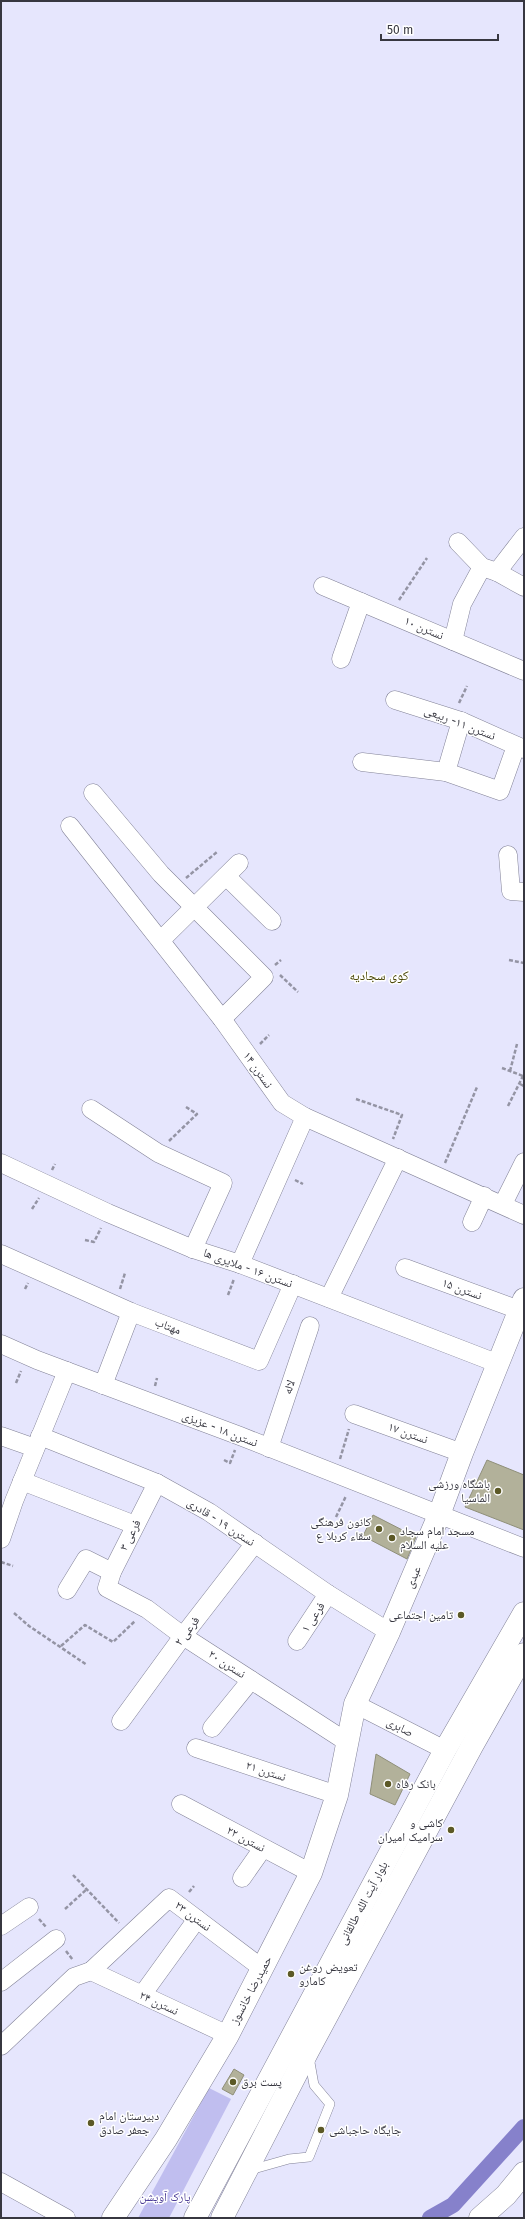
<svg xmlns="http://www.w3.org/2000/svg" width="525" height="2219" viewBox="0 0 525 2219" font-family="'Fira Sans','Noto Naskh Arabic',sans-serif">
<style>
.green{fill:#c0beef}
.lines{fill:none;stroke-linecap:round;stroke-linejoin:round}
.canal{stroke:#8681cb;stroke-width:16}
.building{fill:#b2b19a;stroke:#8f8f79}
.service-casing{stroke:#828297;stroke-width:10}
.minor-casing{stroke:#828297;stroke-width:19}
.tertiary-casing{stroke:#828297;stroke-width:23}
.secondary-casing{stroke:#828297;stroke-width:23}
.path{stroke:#9494a4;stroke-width:2.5;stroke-dasharray:4 2;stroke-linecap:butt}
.service{stroke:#fff;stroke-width:9}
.minor{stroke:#fff;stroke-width:18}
.tertiary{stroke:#fff;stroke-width:22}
.secondary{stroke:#fff;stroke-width:22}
.poi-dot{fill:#5c5926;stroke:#fff;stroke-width:1.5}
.labels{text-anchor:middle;stroke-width:3;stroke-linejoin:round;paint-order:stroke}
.street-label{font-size:12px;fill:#373740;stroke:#fff}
.poi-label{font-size:12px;fill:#373740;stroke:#fff;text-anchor:start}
.park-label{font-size:12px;fill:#4a3b95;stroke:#fff}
.neighbourhood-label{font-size:13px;fill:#4b4807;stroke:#fff}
</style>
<rect width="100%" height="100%" fill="#e6e6fd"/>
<polygon class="green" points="209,2088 231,2099 169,2218 138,2218"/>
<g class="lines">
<polyline class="canal" points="430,2218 453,2205 524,2127"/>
</g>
<g class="building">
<polygon points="487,1460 524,1475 524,1530 465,1507"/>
<polygon points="373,1515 416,1537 407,1559 363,1536"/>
<polygon points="376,1754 410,1774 395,1805 370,1794"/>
<polygon points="234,2069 244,2075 233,2095 222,2089"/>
</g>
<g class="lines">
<g class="service-casing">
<polyline id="service" points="250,2170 289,2159 309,2157 330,2104 314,2085 309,2057"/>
</g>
<g class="minor-casing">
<g id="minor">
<polyline points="458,542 482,567 497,572 524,587"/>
<polyline points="497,572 524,537"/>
<polyline points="323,586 524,671"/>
<polyline points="453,641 462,604 482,567"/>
<polyline points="341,659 361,602"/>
<polyline points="395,700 461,721 524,749"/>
<polyline points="362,762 446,772 500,791 516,746"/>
<polyline points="446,772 461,721"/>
<polyline points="93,793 161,874 264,977 222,1019"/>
<polyline points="70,826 222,1019 282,1103 305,1117 524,1215"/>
<polyline points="508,855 511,891 524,892"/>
<polyline points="226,876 272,921"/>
<polyline points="161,940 239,863"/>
<polyline points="91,1109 158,1153 223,1183 193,1249"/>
<polyline points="1,1163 108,1213 193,1249 240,1264 499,1364"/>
<polyline points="503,1204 524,1162"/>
<polyline points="472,1222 484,1196"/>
<polyline points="1,1254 131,1312 259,1361 293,1284"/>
<polyline points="240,1264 305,1117"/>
<polyline points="405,1268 519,1310"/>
<polyline points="329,1298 398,1158"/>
<polyline points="1,1344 37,1360 240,1436 524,1548"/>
<polyline points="103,1385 131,1312"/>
<polyline points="354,1414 462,1453"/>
<polyline points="1,1436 35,1448"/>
<polyline points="40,1436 157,1483 209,1512 328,1594 389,1632"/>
<polyline points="269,1448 310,1326"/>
<polyline points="22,1481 135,1525"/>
<polyline points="157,1483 112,1572 107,1588 147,1609 183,1636 347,1742"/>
<polyline points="1,1539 14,1501 67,1371"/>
<polyline points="67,1590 86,1559 112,1572"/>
<polyline points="297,1641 328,1594"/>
<polyline points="355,1704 445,1750"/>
<polyline points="121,1721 183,1636 255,1543"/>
<polyline points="212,1728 251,1680"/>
<polyline points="196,1748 337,1795"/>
<polyline points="181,1804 311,1873"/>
<polyline points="242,1878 263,1848"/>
<polyline points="1,1926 29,1907"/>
<polyline points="91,1971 169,1898 263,1969"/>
<polyline points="91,1971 228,2035"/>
<polyline points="1,1982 56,1939"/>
<polyline points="142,1995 197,1919"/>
<polyline points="1,2046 74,1977 91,1971"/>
<polyline points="1,2182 66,2218"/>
</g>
</g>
<g class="tertiary-casing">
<g id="tertiary">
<polyline points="113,2218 166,2139 228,2035 311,1873 337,1795 355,1704 389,1632 439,1515 462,1453 524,1299"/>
<polyline points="480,2218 506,2195 524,2173"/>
</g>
</g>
<g class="secondary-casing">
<g id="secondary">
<polyline points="195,2218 445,1750 524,1613"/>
<polyline points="222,2218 308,2051 472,1746 524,1654"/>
</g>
</g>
<g class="path">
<polyline points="399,600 427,558"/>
<polyline points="459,703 467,686"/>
<polyline points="186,878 217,852"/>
<polyline points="509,960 524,963"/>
<polyline points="275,965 281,960"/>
<polyline points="280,975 298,992"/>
<polyline points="260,1044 269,1035"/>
<polyline points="502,1068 523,1076"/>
<polyline points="510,1071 517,1044"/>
<polyline points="520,1084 524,1086"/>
<polyline points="356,1099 402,1115 393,1139"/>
<polyline points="508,1106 524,1074"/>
<polyline points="169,1141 197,1114 186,1107"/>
<polyline points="445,1163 477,1087"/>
<polyline points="52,1170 55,1164"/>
<polyline points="295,1180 303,1184"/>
<polyline points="32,1209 39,1198"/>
<polyline points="85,1240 94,1242 101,1228"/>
<polyline points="25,1289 28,1283"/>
<polyline points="120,1289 125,1273"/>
<polyline points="228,1295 234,1279"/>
<polyline points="16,1383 21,1371"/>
<polyline points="155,1386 157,1378"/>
<polyline points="340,1459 349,1429"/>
<polyline points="224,1460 230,1463 235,1450"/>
<polyline points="336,1517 346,1496"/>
<polyline points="1,1562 13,1566"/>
<polyline points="14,1613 29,1626 87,1665"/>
<polyline points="61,1646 85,1625 113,1642 135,1621"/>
<polyline points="73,1875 119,1923"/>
<polyline points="189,1892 194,1886"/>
<polyline points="65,1909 87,1889"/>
<polyline points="39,1919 46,1927"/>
<polyline points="66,1951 73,1960"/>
</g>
<use href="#service" class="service"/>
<use href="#minor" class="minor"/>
<use href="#tertiary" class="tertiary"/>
<use href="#secondary" class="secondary"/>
</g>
<g class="poi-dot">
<circle cx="498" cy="1491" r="4"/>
<circle cx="379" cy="1529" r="4"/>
<circle cx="392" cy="1538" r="4"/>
<circle cx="461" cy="1615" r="4"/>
<circle cx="388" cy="1784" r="4"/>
<circle cx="451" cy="1830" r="4"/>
<circle cx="291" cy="1974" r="4"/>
<circle cx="233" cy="2082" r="4"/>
<circle cx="91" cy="2123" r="4"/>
<circle cx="321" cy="2130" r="4"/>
</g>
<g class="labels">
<g class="street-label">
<text transform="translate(424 628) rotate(23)" y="4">نسترن ۱۰</text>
<text transform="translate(460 723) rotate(21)" y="4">نسترن ۱۱- ربیعی</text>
<text transform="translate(258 1070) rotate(55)" y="4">نسترن ۱۴</text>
<text transform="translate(248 1268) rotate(20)" y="4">نسترن ۱۶ - ملایری ها</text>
<text transform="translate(462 1289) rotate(20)" y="4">نسترن ۱۵</text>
<text transform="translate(168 1326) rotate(21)" y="4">مهتاب</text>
<text transform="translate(289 1387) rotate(-71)" y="4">لاله</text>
<text transform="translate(220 1429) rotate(21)" y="4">نسترن ۱۸ - عزیزی</text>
<text transform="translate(408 1433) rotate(20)" y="4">نسترن ۱۷</text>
<text transform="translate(221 1522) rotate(33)" y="4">نسترن ۱۹ - قادری</text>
<text transform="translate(130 1535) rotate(-63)" y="4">فرعی ۳</text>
<text transform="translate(413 1577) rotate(-67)" y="4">عبدی</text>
<text transform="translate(313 1617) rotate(-57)" y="4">فرعی ۱</text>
<text transform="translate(187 1631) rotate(-53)" y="4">فرعی ۲</text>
<text transform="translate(227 1664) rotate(33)" y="4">نسترن ۲۰</text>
<text transform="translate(400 1727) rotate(27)" y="4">صابری</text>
<text transform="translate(266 1771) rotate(18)" y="4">نسترن ۲۱</text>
<text transform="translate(246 1839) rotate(28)" y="4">نسترن ۲۲</text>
<text transform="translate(363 1903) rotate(-62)" y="4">بلوار آیت الله طالقانی</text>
<text transform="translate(193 1916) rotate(37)" y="4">نسترن ۲۳</text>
<text transform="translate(251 1990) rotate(-62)" y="4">حمیدرضا خانسوز</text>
<text transform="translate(159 2003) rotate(25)" y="4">نسترن ۲۴</text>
</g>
<g class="poi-label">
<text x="490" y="1488" text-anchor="end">باشگاه ورزشی<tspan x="490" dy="14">الماسیا</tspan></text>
<text x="371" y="1526" text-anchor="end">کانون فرهنگی<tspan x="371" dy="14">سقاء کربلا ع</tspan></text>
<text x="400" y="1535">مسجد امام سجاد<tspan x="400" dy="14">علیه السلام</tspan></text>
<text x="453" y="1619" text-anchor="end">تامین اجتماعی</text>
<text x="396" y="1788">بانک رفاه</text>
<text x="443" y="1827" text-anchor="end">کاشی و<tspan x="443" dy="14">سرامیک امیران</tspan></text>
<text x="299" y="1971">تعویض روغن<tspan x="299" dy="14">کامارو</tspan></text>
<text x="241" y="2086">پست برق</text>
<text x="99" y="2120">دبیرستان امام<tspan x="99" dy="14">جعفر صادق</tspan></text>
<text x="329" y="2134">جایگاه حاجباشی</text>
</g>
<g class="park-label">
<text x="165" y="2201">پارک آویشن</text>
</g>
<g class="neighbourhood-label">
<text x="379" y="980">کوی سجادیه</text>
</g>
</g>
<rect width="525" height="2219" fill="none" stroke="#373740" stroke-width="4"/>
<path d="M381 34v6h117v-6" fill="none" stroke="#373740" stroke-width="2"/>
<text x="387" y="34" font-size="12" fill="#373740" stroke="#ffffff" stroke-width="3" paint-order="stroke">50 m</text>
</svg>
